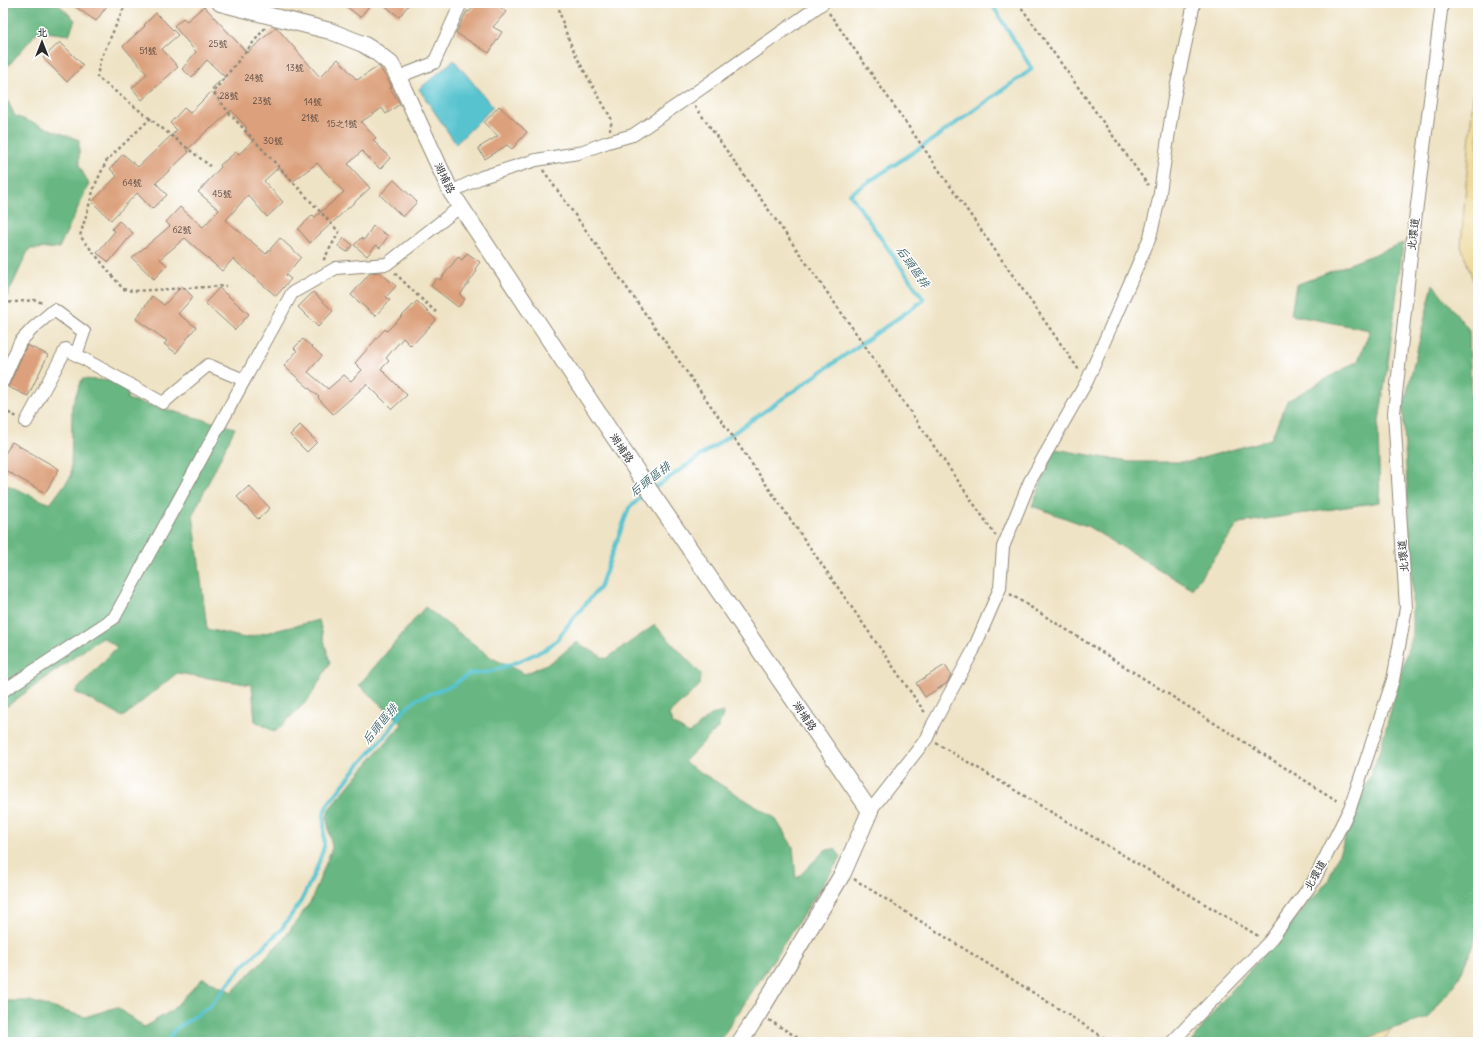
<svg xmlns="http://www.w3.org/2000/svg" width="1481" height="1045" viewBox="0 0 1481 1045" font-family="Delius,'LXGW WenKai TC',sans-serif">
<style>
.forest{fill:#67b782;stroke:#497156}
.sand{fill:#eeda9e;stroke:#8c8264}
.water{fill:#56c3cf;stroke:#40777d}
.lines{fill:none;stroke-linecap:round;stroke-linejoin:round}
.stream{stroke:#56c3cf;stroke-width:4}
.building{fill:#dca07c}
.minor-casing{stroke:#8d8778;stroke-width:14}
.major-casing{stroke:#8d8778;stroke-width:18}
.path{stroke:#8d8778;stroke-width:2.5;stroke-dasharray:3 3;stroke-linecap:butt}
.minor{stroke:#fff;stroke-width:12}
.major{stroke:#fff;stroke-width:16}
.labels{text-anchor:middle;stroke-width:3;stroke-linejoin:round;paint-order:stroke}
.number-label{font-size:9px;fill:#57483f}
.street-label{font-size:11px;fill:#2b2b2b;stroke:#fff}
.water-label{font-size:12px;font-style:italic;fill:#3a6064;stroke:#fff}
</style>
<rect width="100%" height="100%" fill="#fff"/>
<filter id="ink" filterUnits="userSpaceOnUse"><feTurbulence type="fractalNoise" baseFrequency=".025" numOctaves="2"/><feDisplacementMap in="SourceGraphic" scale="8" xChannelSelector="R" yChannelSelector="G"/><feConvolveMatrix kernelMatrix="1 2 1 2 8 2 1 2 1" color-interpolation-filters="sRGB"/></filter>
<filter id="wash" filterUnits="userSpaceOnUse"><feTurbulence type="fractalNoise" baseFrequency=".012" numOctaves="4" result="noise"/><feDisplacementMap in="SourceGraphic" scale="16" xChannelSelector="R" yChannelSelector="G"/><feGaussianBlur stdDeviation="0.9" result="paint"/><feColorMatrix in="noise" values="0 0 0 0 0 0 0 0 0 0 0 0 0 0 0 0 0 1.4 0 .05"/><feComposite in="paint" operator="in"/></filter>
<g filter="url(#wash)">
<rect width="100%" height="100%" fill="#efe3c5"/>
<g class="forest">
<polygon points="3,3 57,3 75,20 69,35 38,31 3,72"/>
<polygon points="3,91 15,116 79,140 79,165 89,184 59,248 29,249 3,305"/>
<polygon points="1403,243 1389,356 1378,428 1380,502 1239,523 1192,589 1087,526 1032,506 1055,449 1129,462 1188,462 1271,439 1287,401 1358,361 1370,330 1291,315 1296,285"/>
<polygon points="1433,284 1469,330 1472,433 1478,508 1478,933 1459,978 1428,1018 1391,1029 1360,1042 1191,1042 1219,1005 1328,881 1379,753 1412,634 1412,583 1403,409"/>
<polygon points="82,379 132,382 127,399 235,428 193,514 207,629 245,638 319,620 330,663 309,699 275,732 255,721 252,685 177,673 123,717 75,692 117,647 102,637 3,709 3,533 7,526 3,524 3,483 50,504 71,476 72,405"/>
<polygon points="425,607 492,658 525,674 555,660 576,642 606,659 655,625 701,674 700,685 669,714 672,723 689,734 711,715 724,712 718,728 684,762 775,818 793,847 796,879 825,850 835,849 841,857 719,1042 3,1042 3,1001 30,1001 85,1017 117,1007 144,1027 171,1011 203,978 232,992 285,937 311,901 332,848 327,818 329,809 360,772 402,724 359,685"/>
</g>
<g class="sand">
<polygon points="1475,72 1478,72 1478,294 1461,246"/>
<polygon points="1391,1029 1383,1042 1360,1042"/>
</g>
<polygon class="water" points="454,60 493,107 456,144 419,89"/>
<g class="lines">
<g class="stream">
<polyline points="653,489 924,300 850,194 935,138 1032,69 991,3"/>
<polyline points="166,1042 177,1028 210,1006 241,968 280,931 301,901 316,870 324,847 324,813 327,805 358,766 389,731 402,712 417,699 453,685 469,674 490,672 517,662 546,649 557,640 571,621 600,587 629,508 647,492"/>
</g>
</g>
<g id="blocks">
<g class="building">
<polygon points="70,3 109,3 96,21"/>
<polygon points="342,3 372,3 360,17"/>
<polygon points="382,3 410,3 399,17"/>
<polygon points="477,3 495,3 506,12 493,27 502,32 489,53 456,33 467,11 469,12"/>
<polygon points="204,6 247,53 276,27 320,77 338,59 357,80 379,66 392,87 390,88 400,104 386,114 382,108 361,122 376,138 373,140 390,158 380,169 362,151 348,164 370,188 310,243 298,229 313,215 315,217 344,192 317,163 292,182 279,167 264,181 283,202 267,217 248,195 226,220 266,254 280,238 301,257 286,275 291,279 276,296 233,259 222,271 185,238 160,259 167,265 154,279 132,258 170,226 166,222 180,207 203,227 219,210 198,192 221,167 220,165 236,152 239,154 253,141 244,131 247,128 231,110 211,129 210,128 187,150 189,152 156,183 167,195 152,209 137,193 111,220 92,202 117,176 110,169 123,154 138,167 177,130 170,123 184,108 190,113 213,90 212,88 225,77 207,60 192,77 182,69 196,52 174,26 183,18 187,21"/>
<polygon points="156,13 178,35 162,49 178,67 142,100 132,88 147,74 123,46 145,26 144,25"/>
<polygon points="60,42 83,65 67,82 43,58"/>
<polygon points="499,106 527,132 512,149 507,145 485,159 478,148 498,136 484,123"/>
<polygon points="394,180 417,202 403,217 380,195"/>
<polygon points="119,221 133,233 109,262 97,253 115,231 112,229"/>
<polygon points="373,226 388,236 380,248 376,245 367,256 354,245 361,238 364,240"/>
<polygon points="344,238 353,245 347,252 338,246"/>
<polygon points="467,253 480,262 475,269 477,271 460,295 465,299 458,307 431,286 437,278 440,280 458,257 462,260"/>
<polygon points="379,272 396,286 386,297 390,300 375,316 351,295 370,273"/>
<polygon points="182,286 193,297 178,314 196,327 176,353 164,344 167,341 136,319 152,296 164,305"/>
<polygon points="219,288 249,314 235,330 205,303"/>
<polygon points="313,292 333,311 318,327 298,307"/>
<polygon points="417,301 436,320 411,346 403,338 386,358 389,361 381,369 407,395 392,409 367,384 333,414 318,398 319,397 284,366 297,351 294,348 303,339 322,356 308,372 328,389 344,375 351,381 362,370 355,363 385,329 387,331"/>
<polygon points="27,345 48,355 28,396 8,387"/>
<polygon points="300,425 317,442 307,452 290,435"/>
<polygon points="12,442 59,469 45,493 3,469 3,457"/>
<polygon points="249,486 270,508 258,519 237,497"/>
<polygon points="945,665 951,675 947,683 925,697 916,683"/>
</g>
</g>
</g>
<g filter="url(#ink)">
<use href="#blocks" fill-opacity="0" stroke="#8d8778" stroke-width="1"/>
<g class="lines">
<g class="minor-casing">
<g id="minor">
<polyline points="398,77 434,63 461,3"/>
<polyline points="451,192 482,177 536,160 578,153 608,142 633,135 689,97 823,3"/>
<polyline points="3,381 20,342 33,328 54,310 84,332 76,355"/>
<polyline points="26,422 66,349 163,403 208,365 244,380"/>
<polyline points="3,691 114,618 292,293 336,268 387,264 461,206"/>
<polyline points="870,811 927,738 933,724 973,651 1000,588 1003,547 1030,481 1087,381 1150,237 1159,199 1174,98 1194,3"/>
<polyline points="1172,1042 1269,942 1313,882 1350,808 1393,680 1406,608 1394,413 1413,237 1442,3"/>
</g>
</g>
<g class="major-casing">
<polyline id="major" points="220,3 330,31 363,44 376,52 391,64 398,77 451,192 652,494 870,811 843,873 759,1013 740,1042"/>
</g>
<g class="path">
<polyline points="126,3 100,61 97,77 210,166"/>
<path d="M558 3C565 45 592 83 612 120L610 130"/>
<polyline points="1018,3 1148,185"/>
<polyline points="829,13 1079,370"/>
<polyline points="265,28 213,92 230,114 339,232 323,261"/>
<polyline points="695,106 858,336 996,536"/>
<polyline points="151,118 107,160 95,185 80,236 123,289 133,291 226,286"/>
<polyline points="543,170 733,437 926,714"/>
<polyline points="395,273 417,295 436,312"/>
<polyline points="3,303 36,300 44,304"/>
<polyline points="3,410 17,417"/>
<polyline points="1010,594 1339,802"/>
<polyline points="936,743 1260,937"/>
<polyline points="854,879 1111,1042"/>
<polyline points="769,1020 805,1042"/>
</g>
<use href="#minor" class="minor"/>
<use href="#major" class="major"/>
</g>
</g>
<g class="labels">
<g class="number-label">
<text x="218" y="47">25號</text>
<text x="148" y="54">51號</text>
<text x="295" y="71">13號</text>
<text x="254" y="81">24號</text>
<text x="229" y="99">28號</text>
<text x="262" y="104">23號</text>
<text x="313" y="105">14號</text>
<text x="310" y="121">21號</text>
<text x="342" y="127">15之1號</text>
<text x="273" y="144">30號</text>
<text x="132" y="186">64號</text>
<text x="222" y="197">45號</text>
<text x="182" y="233">62號</text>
</g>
<g class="street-label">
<text transform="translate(445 178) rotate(64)" y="4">湖埔路</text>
<text transform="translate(1413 234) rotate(-83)" y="4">北環道</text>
<text transform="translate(622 448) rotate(56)" y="4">湖埔路</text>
<text transform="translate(1403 556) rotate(-94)" y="4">北環道</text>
<text transform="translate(805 716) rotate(56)" y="4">湖埔路</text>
<text transform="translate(1315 875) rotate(-60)" y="4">北環道</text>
</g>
<g class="water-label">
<text transform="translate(913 267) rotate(55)" y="4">后頭區排</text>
<text transform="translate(650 479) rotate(-37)" y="4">后頭區排</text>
<text transform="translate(380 724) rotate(-50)" y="4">后頭區排</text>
</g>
</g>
<rect width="1481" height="1045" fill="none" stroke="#fff" stroke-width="16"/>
<g transform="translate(42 42)" stroke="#ffffff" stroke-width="3" paint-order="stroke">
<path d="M0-3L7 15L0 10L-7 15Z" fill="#2b2b2b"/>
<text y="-6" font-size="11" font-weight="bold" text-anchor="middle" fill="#2b2b2b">北</text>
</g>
</svg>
